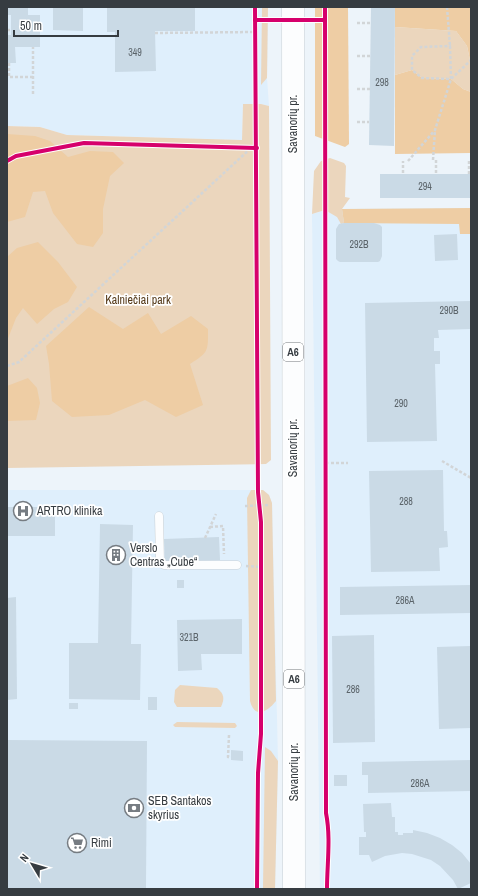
<svg xmlns="http://www.w3.org/2000/svg" width="478" height="896" viewBox="0 0 478 896" font-family="'Archivo Narrow',sans-serif">
<style>
.built{fill:#dfeffc}
.green{fill:#ebd6bd}
.forest{fill:#eecda4}
.building{fill:#cadae6}
.lines{fill:none;stroke-linecap:round;stroke-linejoin:round}
.service-casing{stroke:#c9d0d5;stroke-width:9}
.primary-casing{stroke:#c9d0d5;stroke-width:23}
.path{stroke:#d2d5d7;stroke-width:2.5;stroke-dasharray:3 2;stroke-linecap:butt}
.service{stroke:#fcfdfe;stroke-width:8}
.primary{stroke:#fcfdfe;stroke-width:22}
.cycleway-casing{stroke:#fff;stroke-width:6}
.cycleway{stroke:#d6006c;stroke-width:4}
.labels{text-anchor:middle;stroke-width:3.5;stroke-linejoin:round;paint-order:stroke}
.number-label{font-size:10px;fill:#5b646a}
.shield{fill:#fff;stroke:#72767a;stroke-width:1}
.shield-label{font-size:11px;font-weight:bold;fill:#363c41}
.street-label{font-size:12px;fill:#363c41;stroke:#fff}
.park-label{font-size:12px;fill:#533817;stroke:#fff}
.poi-label{font-size:12px;fill:#363c41;stroke:#fff;text-anchor:start}
</style>
<rect width="100%" height="100%" fill="#edf4fa"/>
<g class="built">
<polygon points="7,7 268,7 267,78 269,106 261,104 243,104 242,140 67,135 40,127 7,126"/>
<polygon points="471,208 471,889 320,889 312,214 325,210 342,209"/>
<polygon points="7,490 263,490 269,495 272,503 278,761 275,889 7,889"/>
</g>
<g class="green">
<polygon points="262,7 268,7 267,78 261,85"/>
<polygon points="395,27 456,31 467,46 471,65 471,92 463,89 451,79 422,78 412,70 395,75"/>
<polygon points="243,104 261,104 269,106 271,460 266,464 7,468 7,126 40,127 67,135 242,140"/>
<polygon points="330,158 344,163 346,166 345,197 350,198 342,209 344,223 341,224 337,217 325,210 312,214 314,171 321,161"/>
<path d="M251 490H263L269 495 272 503 276 701C268 711 255 720 250 701L247 498Z"/>
<path d="M180 685 217 688C224 694 225 698 221 707H177L174 702 175 690Z"/>
<polygon points="177,722 235,723 237,726 235,728 175,727 173,725"/>
<polygon points="265,747 271,751 278,761 275,889 263,889"/>
</g>
<g class="forest">
<polygon points="315,7 348,7 349,144 345,147 315,136"/>
<polygon points="395,7 471,7 471,65 467,46 456,31 395,27"/>
<polygon points="412,70 422,78 451,79 463,89 471,92 471,153 395,154 395,75"/>
<polygon points="7,134 35,136 50,141 68,157 90,151 113,152 124,163 110,176 103,209 103,233 93,247 77,244 53,213 45,191 33,192 25,217 7,222"/>
<polygon points="471,208 471,234 460,234 459,224 344,223 342,209"/>
<polygon points="38,242 58,262 77,287 68,302 54,309 37,324 23,308 16,318 7,341 7,257 17,248"/>
<path d="M89 307 123 329 148 313 161 334 191 316 208 329C208 351 209 352 190 364L203 405 176 417 145 400 109 415 72 417 52 401 49 364 46 346Z"/>
<polygon points="28,378 37,388 40,403 36,420 7,421 7,386"/>
</g>
<g class="building">
<polygon points="7,7 28,7 28,15 40,15 40,47 15,47 16,63 7,63 7,35 11,35 11,15 7,15"/>
<polygon points="53,7 83,7 83,31 53,30"/>
<polygon points="107,7 195,7 195,31 155,31 156,71 115,72 115,32 107,32"/>
<polygon points="371,7 395,7 394,146 369,145"/>
<rect x="380" y="174" width="91" height="24"/>
<polygon points="344,223 374,223 380,225 382,227 382,256 380,261 378,262 340,262 338,261 336,259 336,229 339,224"/>
<polygon points="457,234 458,260 435,261 434,235"/>
<polygon points="471,301 471,329 438,330 439,338 434,338 434,351 440,351 440,364 435,364 437,441 367,442 365,303"/>
<polygon points="443,470 444,531 447,531 448,547 439,548 440,571 371,572 369,471"/>
<rect x="7" y="507" width="48" height="29"/>
<polygon points="100,524 133,525 131,644 141,644 140,700 69,699 69,643 98,643"/>
<polygon points="219,537 220,560 165,561 164,539"/>
<rect x="177" y="580" width="7" height="8"/>
<polygon points="471,585 471,613 340,615 340,587"/>
<polygon points="16,597 17,699 7,700 7,598"/>
<polygon points="242,619 242,654 201,654 202,670 178,671 177,620"/>
<polygon points="374,635 375,742 333,743 332,636"/>
<polygon points="470,646 471,728 439,729 437,647"/>
<rect x="148" y="697" width="9" height="13"/>
<rect x="69" y="703" width="9" height="6"/>
<polygon points="7,740 147,741 146,889 7,889"/>
<polygon points="231,750 243,751 243,761 231,760"/>
<polygon points="471,760 471,791 368,793 368,775 362,775 362,762"/>
<rect x="334" y="775" width="13" height="11"/>
<polygon points="391,803 392,817 395,817 395,832 398,832 398,835 403,835 403,833 413,833 413,830 427,833 440,838 452,845 462,853 471,864 471,883 458,889 453,880 440,866 431,860 412,854 402,853 385,856 372,862 369,855 359,855 359,837 366,837 366,832 364,832 363,804"/>
</g>
<g class="lines">
<g class="service-casing">
<polyline id="service" points="159,516 160,562 164,565 237,565"/>
</g>
<g class="primary-casing">
<polyline id="primary" points="293,7 294,889"/>
</g>
<g class="path">
<polyline points="447,7 450,46"/>
<polyline points="357,23 370,23"/>
<polyline points="7,30 11,30"/>
<polyline points="155,33 255,32"/>
<polygon points="450,46 451,79 422,78 412,70 412,56 421,47"/>
<polyline points="357,56 370,56"/>
<polyline points="9,63 9,77 33,77"/>
<polyline points="357,89 370,89"/>
<polyline points="33,94 33,47"/>
<polyline points="357,122 369,122"/>
<polyline points="433,160 435,130"/>
<polyline points="436,160 436,174"/>
<polyline points="408,161 435,130 451,79 471,60"/>
<polyline points="403,173 403,161"/>
<polyline points="469,174 469,160"/>
<polyline points="7,366 19,362 251,148"/>
<polyline points="442,461 471,478"/>
<polyline points="326,463 348,463"/>
<polyline points="245,506 270,505"/>
<polyline points="210,527 223,526 224,554"/>
<polyline points="205,538 216,514"/>
<polyline points="246,566 261,567"/>
<polyline points="229,735 228,757 231,757"/>
</g>
<use href="#service" class="service"/>
<use href="#primary" class="primary"/>
<g class="cycleway-casing">
<g id="cycleway">
<polyline points="255,7 258,492 261,522 261,734 258,773 257,889"/>
<path d="M325 7 326 813C331 838 327 864 327 889"/>
<polyline points="255,20 325,20"/>
<polyline points="7,161 16,156 84,143 257,148"/>
</g>
</g>
<use href="#cycleway" class="cycleway"/>
</g>
<defs>
<g id="hospital-ring" transform="scale(1)"><circle r="9.5" fill="#fff" stroke="#767c82" stroke-width="1.5"/><path d="M-5-5h3v3.5h4V-5h3V5h-3V1.5h-4V5h-3Z" fill="#767c82"/></g>
<g id="building-ring" transform="scale(1)"><circle r="9.5" fill="#fff" stroke="#767c82" stroke-width="1.5"/><path d="M-4-6H4V6H1V3H-1V6H-4ZM-2.5-4.3h1.7v1.8h-1.7ZM.8-4.3h1.7v1.8H.8ZM-2.5-1h1.7V.8h-1.7ZM.8-1h1.7V.8H.8Z" fill="#767c82"/></g>
<g id="bank-ring" transform="scale(1)"><circle r="9.5" fill="#fff" stroke="#767c82" stroke-width="1.5"/><path d="M-6-4H6V4H-6ZM0-2.3a2.3 2.3 0 1 0 0 4.6a2.3 2.3 0 1 0 0-4.6Z" fill="#767c82"/></g>
<g id="supermarket-ring" transform="scale(1)"><circle r="9.5" fill="#fff" stroke="#767c82" stroke-width="1.5"/><path d="M-6-5.5h2.5l.6 2H6L4.5 2H-2.5L-4.4-4H-6ZM-1.5 3.2a1.3 1.3 0 1 0 .1 0ZM3 3.2a1.3 1.3 0 1 0 .1 0Z" fill="#767c82"/></g>
</defs>
<g fill-rule="evenodd">
<use href="#hospital-ring" x="23" y="511"/>
<use href="#building-ring" x="116" y="555"/>
<use href="#bank-ring" x="134" y="808"/>
<use href="#supermarket-ring" x="77" y="843"/>
</g>
<g class="labels">
<g class="number-label">
<text x="135" y="56">349</text>
<text x="382" y="86">298</text>
<text x="425" y="190">294</text>
<text x="359" y="248">292B</text>
<text x="449" y="314">290B</text>
<text x="401" y="407">290</text>
<text x="406" y="505">288</text>
<text x="405" y="604">286A</text>
<text x="189" y="641">321B</text>
<text x="353" y="693">286</text>
<text x="420" y="787">286A</text>
</g>
<g class="shield">
<rect x="283" y="343" width="20" height="18" rx="3"/>
<rect x="284" y="670" width="20" height="18" rx="3"/>
</g>
<g class="shield-label">
<text x="293" y="356">A6</text>
<text x="294" y="683">A6</text>
</g>
<g class="street-label">
<text transform="translate(293 124) rotate(-90)" y="4">Savanorių pr.</text>
<text transform="translate(293 448) rotate(-90)" y="4">Savanorių pr.</text>
<text transform="translate(294 772) rotate(-90)" y="4">Savanorių pr.</text>
</g>
<g class="park-label">
<text x="138" y="304">Kalniečiai park</text>
</g>
<g class="poi-label">
<text x="37" y="515">ARTRO klinika</text>
<text x="130" y="552">Verslo<tspan x="130" dy="14">Centras „Cube“</tspan></text>
<text x="148" y="805">SEB Santakos<tspan x="148" dy="14">skyrius</tspan></text>
<text x="91" y="847">Rimi</text>
</g>
</g>
<rect width="478" height="896" fill="none" stroke="#363c41" stroke-width="16"/>
<g transform="translate(32 864) rotate(308)" stroke="#ffffff" stroke-width="3" paint-order="stroke">
<path d="M0-3L7 15L0 10L-7 15Z" fill="#363c41"/>
<text y="-6" font-size="11" font-weight="bold" text-anchor="middle" fill="#363c41">N</text>
</g>
<path d="M14 30v6h104v-6" fill="none" stroke="#363c41" stroke-width="2"/>
<text x="20" y="30" font-size="12" fill="#363c41" stroke="#ffffff" stroke-width="3" paint-order="stroke">50 m</text>
</svg>
